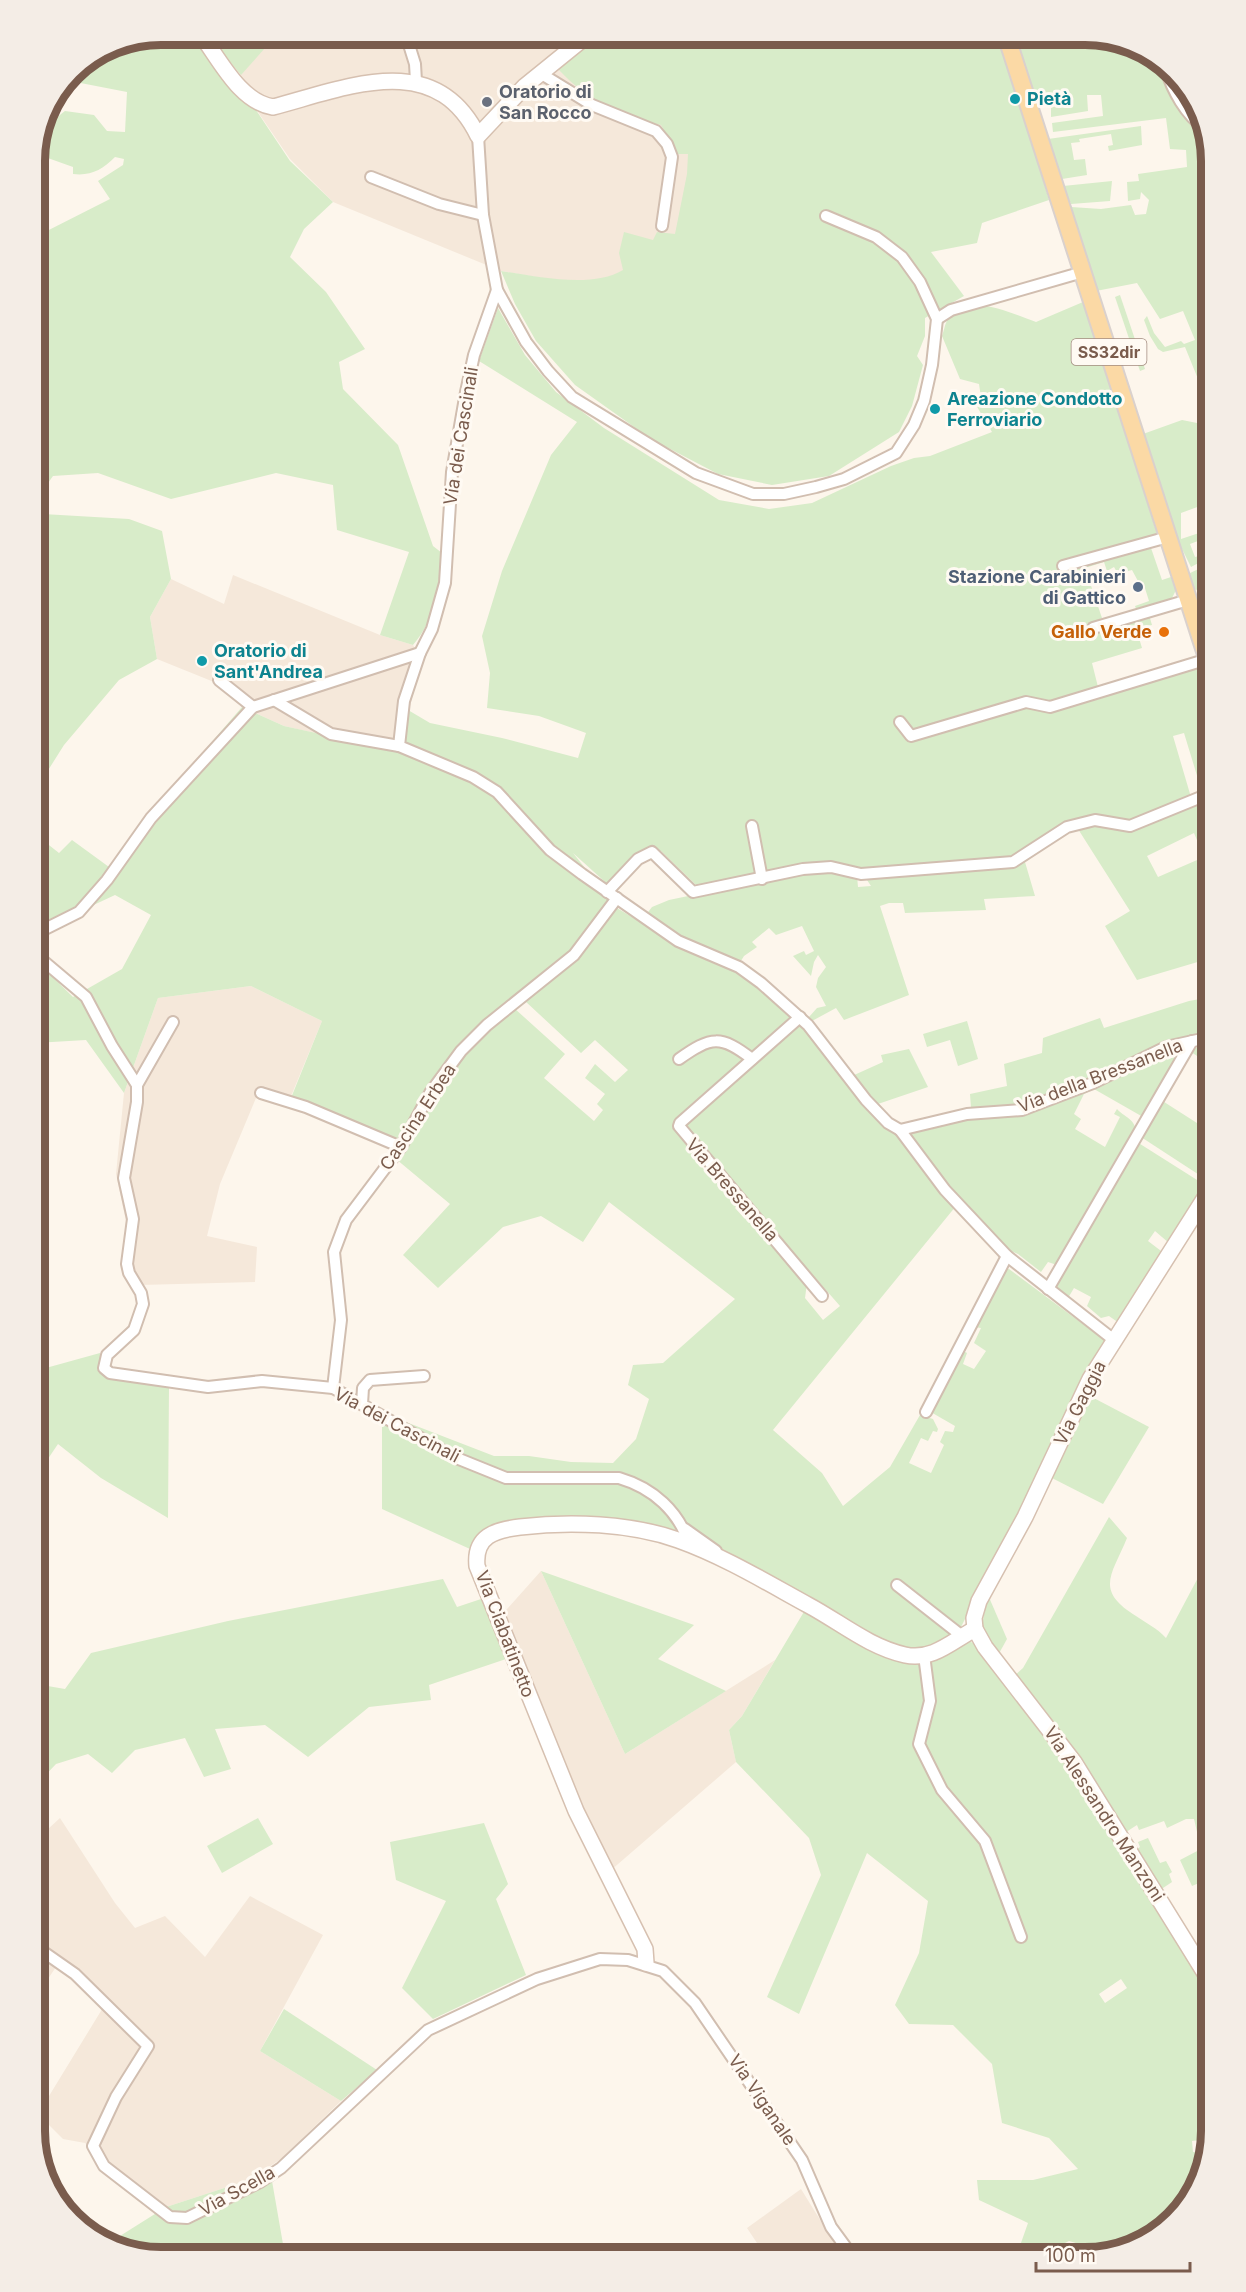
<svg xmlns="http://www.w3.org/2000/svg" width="1246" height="2292" viewBox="0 0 1246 2292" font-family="Inter,sans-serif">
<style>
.residential{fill:#f5e8da}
.green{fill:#d8ecc9;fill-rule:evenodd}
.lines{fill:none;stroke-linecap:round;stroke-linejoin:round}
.street-casing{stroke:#d1beb0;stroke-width:14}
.secondary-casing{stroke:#d6c0b0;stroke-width:18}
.primary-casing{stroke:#dad1cd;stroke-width:20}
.street{stroke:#fff;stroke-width:10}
.secondary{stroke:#fff;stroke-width:15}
.primary{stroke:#fbd9a5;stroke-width:16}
.culture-dot{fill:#0f9aa8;stroke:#fffaf3;stroke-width:2}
.worship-dot{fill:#6b7280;stroke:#fffaf3;stroke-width:2}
.service-dot{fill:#5c6f8a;stroke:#fffaf3;stroke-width:2}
.food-dot{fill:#e8710a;stroke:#fffaf3;stroke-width:2}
.labels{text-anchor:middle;stroke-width:6;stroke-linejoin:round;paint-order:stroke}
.shield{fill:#fffaf3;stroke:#a28b7f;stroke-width:1.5}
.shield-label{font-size:16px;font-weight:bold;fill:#7a5c4d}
.worship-label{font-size:18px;font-weight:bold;fill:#5b616d;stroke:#fffaf3;text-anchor:start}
.culture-label{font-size:18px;font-weight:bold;fill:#0d838f;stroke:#fffaf3;text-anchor:start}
.street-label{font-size:18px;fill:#7a5c4d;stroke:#fffaf3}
.service-label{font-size:18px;font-weight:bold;fill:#4e5e75;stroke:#fffaf3;text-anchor:end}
.food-label{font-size:18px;font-weight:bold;fill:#c56008;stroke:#fffaf3;text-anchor:end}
.rim{fill:none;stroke:#7a5c4d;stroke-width:8}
</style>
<rect width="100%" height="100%" fill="#fdf6ec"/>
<g class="residential">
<polygon points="201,35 757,35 754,195 620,277 577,284 501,271 333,202 290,159 249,99 241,75"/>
<polygon points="233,575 380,635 413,645 422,660 398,752 284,726 242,707 214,682 157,659 150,617 171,579 224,604"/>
<polygon points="251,986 322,1021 287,1106 256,1098 220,1184 207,1236 257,1247 255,1282 140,1285 122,1269 126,1221 116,1174 124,1093 158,998"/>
<polygon points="541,1571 625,1754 775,1660 742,1716 729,1730 736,1762 610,1871 499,1618"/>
<polygon points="60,1818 115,1903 135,1928 165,1916 205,1957 250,1896 323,1935 260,2051 341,2101 282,2158 252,2179 166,2207 85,2143 63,2139 38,2114 104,2006 56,1967 35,1998 35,1841"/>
<polygon points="801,2189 843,2257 762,2257 765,2255 747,2228"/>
</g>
<g class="green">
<path d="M161 35H201L239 75 248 98 290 161 333 202 304 229 290 257 326 292 365 349 339 362 343 389 398 445 433 546 442 553C438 586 436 619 413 645L380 635 409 552 337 530 333 485 276 473 171 499 98 473 53 476 41 493 43 514 129 519 162 531 171 579 150 617 157 659 119 680 64 745 35 791V237L110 199 98 181 123 165 124 159 115 157C102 170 91 176 73 174V167L45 157C48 139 48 122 65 111L94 115 107 131 125 132 127 92 65 80C87 49 126 41 161 35Z"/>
<polygon points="208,35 265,35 265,48 241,75"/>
<path d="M597 35H999L1049 200 982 223 977 243 931 252 964 296 925 318V336L917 356 923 365 912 406 899 432 829 476 772 485 718 474 651 439 575 385 536 341 515 304 501 271C535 276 592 289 623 270L619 253 624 232 653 240 657 232 675 234 687 174 688 154H678L661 125C617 114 590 103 558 69Z"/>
<polygon points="1013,35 1094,35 1156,56 1162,63 1181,110 1207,136 1211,161 1211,366 1207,369 1211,378 1211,502 1181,513 1181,539 1211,529 1211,536 1190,544 1195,557 1211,553 1208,558 1191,567 1176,537 1143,434 1182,420 1197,423 1210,413 1209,406 1185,347 1163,352 1158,349 1150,336 1144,320 1147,316 1154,333 1165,347 1181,341 1184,344 1195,340 1183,311 1160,319 1137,283 1096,291 1071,207 1101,209 1131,205 1135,215 1146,214 1149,200 1141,192 1140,199 1128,201 1127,182 1139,181 1138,174 1187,167 1186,150 1170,149 1166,118 1053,132 1052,123 1103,116 1101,95 1087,95 1088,111 1051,117 1051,102 1031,96"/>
<polygon points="1141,126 1142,145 1109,151 1108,146 1113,145 1111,134 1079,139 1080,142 1071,143 1074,160 1085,159 1087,175 1062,179 1048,139"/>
<polygon points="1112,181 1110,201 1071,204 1063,186"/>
<polygon points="1120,295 1145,369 1140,371 1115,297"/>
<path d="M1083 302 1160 543 1151 548 1162 580 1171 577 1176 590 1171 600 1137 611 1135 606 1149 601 1143 582 1139 583 1132 570 1118 574 1114 567 1107 571 1104 562 1085 568 1102 618 1081 628 1084 636 1149 615 1152 625 1136 628 1142 648 1092 663 1100 695 1202 664 1210 690 1202 693 1204 699 1211 697V788L1202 792 1184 733 1173 736 1193 804 1211 797V958L1137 980 1105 926 1130 911 1078 829 1070 830 1025 862 1035 896 984 899 986 910 905 913 903 903H889L880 906 909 995 844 1020 836 1008 812 1021 809 1017 817 1008 826 1006 816 987 818 978 826 967 818 955 814 962 811 976 793 956 804 951 806 955 814 951 802 926 776 935 769 928 752 942 757 947 744 956 739 964 694 947 645 916 652 907 669 900 804 872 830 871 857 876 858 887 871 886 863 874 831 867V865L697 886 661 851 638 864 614 890 573 853 617 908 678 945 732 969 766 992 790 1014 791 1022 754 1052 751 1054 747 1051 742 1056V1065L673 1125 704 1160 702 1167 709 1176 714 1172 739 1202 735 1208 745 1219 752 1218 807 1283 805 1298 823 1320 840 1306 682 1126 802 1024 858 1097 904 1144 943 1194 956 1206 773 1430 822 1473 843 1506 890 1467 920 1415 933 1419 938 1429 937 1432 933 1431 928 1441 921 1438 909 1463 931 1473 944 1445 940 1442 945 1431 953 1432 955 1426 929 1411 960 1349 967 1353 963 1364 974 1369 986 1351 974 1343 981 1328 974 1327 1004 1270 1009 1269 1107 1342 1088 1373 960 1629C955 1633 951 1638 946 1641 911 1669 865 1635 833 1618L829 1623C857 1637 890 1661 923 1657L928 1701 918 1745 941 1790 984 1842 1020 1936 1023 1937 987 1841 959 1804 943 1789 928 1762 921 1744 932 1700 927 1657 947 1652 964 1638 978 1646 987 1660 1050 1733 1211 1990V2132L1209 2139 1192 2141 1193 2152 1206 2151 1190 2201 1134 2248 1110 2253 1069 2241 1037 2257H1016L1028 2223 979 2200 977 2180H1033L1078 2169 1049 2138 1002 2123 992 2064 953 2025 909 2024 895 2005 919 1953 928 1901 867 1853 799 2014 767 1997 821 1875 809 1838 736 1762 729 1730 742 1716 805 1610C763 1587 719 1559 674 1543 637 1531 595 1529 556 1530 532 1530 507 1532 485 1542L481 1554 382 1509V1424L393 1417 494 1456H529L571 1462 613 1463 636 1439 649 1399 628 1385 633 1365 663 1363 735 1299 609 1202 583 1242 541 1216 503 1227 438 1288 403 1255 450 1204 396 1159 435 1090 456 1062 514 1008 565 1054 544 1078 594 1121 603 1110 597 1104 605 1094 585 1078 595 1064 615 1082 628 1070 595 1040 581 1053 525 1001 568 968 556 966 474 1032 437 1072 399 1143 291 1098 322 1021 251 986 158 998 124 1093 86 1040 35 1043V960L73 997 122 969 151 915 115 895 40 930 35 939V834L59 853 72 840 109 867 145 819 242 707 284 726 398 751 408 710 430 723 502 738 578 758 586 733 539 716 487 708 490 673 482 636 502 571 551 455 577 422 479 361 498 308 525 355 556 392 604 428 719 500 769 509 812 503 891 466 914 458 930 456 992 432 976 405 982 404 979 384 960 379 942 336C944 331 945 323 948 319 969 291 1012 314 1036 322ZM1194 833 1204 857 1158 877 1147 856ZM1121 1979 1127 1988 1105 2003 1099 1994Z"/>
<polygon points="1211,563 1211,585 1196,590 1192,588 1188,574"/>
<polygon points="1211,997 1211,1034 1017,1106 986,1110 971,1108 970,1094 1007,1086 1004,1064 1042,1053 1043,1038 1100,1018 1104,1028 1189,1001"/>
<polygon points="967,1021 978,1059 958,1066 950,1040 927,1047 923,1034"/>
<polygon points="1211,1041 1211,1065 1191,1052 1204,1042"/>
<path d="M1184 1048 1143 1117 1094 1089 1084 1094 1074 1114 1081 1119 1075 1129 1105 1147 1120 1117 1114 1114 1117 1109C1124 1117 1136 1119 1136 1133L1057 1265 1048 1262 1041 1272 1018 1254 1004 1248 947 1188 907 1134 964 1117H989L1152 1055Z"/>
<polygon points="909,1049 928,1087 875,1105 852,1076 883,1062 881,1055"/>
<polygon points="1161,1100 1211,1132 1211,1174 1207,1180 1141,1137"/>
<polygon points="1137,1142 1205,1185 1169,1243 1155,1231 1148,1241 1165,1254 1119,1323 1109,1316 1101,1318 1087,1306 1091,1297 1074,1288 1068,1298 1052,1287"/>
<polygon points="100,1353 101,1372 169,1387 168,1518 101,1478 58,1444 35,1478 35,1371"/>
<polygon points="1088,1395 1149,1427 1103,1504 1048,1476"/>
<path d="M1109 1517 1127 1538C1112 1575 1094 1590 1136 1616 1146 1623 1157 1628 1166 1638L1201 1572 1211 1579V1878L1192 1886 1180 1860 1201 1849 1194 1819H1186L1167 1828 1164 1821 1139 1830 1137 1825 1123 1834 1012 1678 1023 1668Z"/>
<polygon points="541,1571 694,1625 658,1659 726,1691 625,1754"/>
<polygon points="443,1579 457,1607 484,1598 506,1659 429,1685 431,1700 369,1707 308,1757 265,1725 215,1729 231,1769 204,1777 185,1738 135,1750 112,1773 88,1754 56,1764 37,1784 35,1784 35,1686 36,1684 65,1689 91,1653 228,1621"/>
<polygon points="988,1595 1007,1639 997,1657 982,1625"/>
<polygon points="258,1818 273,1844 222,1873 207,1846"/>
<polygon points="484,1823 508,1884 496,1899 526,1975 433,2019 402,1988 446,1901 396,1880 390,1842"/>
<polygon points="1148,1838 1160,1863 1166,1861 1172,1872 1169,1874 1172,1882 1160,1890 1136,1850 1140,1847 1138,1842"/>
<polygon points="284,2009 377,2070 341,2101 260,2051"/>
<polygon points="37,2143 49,2154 51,2188 44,2180"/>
<polygon points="252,2179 249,2193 272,2181 283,2244 267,2257 153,2257 90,2236 58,2196 112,2241 166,2207"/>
</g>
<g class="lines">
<g class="street-casing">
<g id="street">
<polyline points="406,35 415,64 416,81"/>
<path d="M1166 69C1172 90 1186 116 1205 128"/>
<polyline points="540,73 592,105 656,131 667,144 672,157 662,226"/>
<polyline points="478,136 483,215 497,290 526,342 548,371 572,397 696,473 753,494 784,494 816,487 844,479 896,453 914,425 924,401 932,365 937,319 920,282 902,257 876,237 826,216"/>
<polyline points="371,177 439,204 483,215"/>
<polyline points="497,290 474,355 466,392 452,472 445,583 432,629 420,653 404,701 399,746 473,777 497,792 550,850 582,874 678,941 739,967 761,983 808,1025 866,1100 888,1123 900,1130 967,1114 1022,1110 1093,1083 1166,1047 1211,1037"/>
<polyline points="937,319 951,310 1083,272"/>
<polyline points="1063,566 1168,537"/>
<polyline points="1093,628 1188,600"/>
<polyline points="219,680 253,707"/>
<polyline points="274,700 331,734 399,746"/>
<polyline points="900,722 911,736 1026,702 1050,707 1208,659"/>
<polyline points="752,826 762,879"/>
<polyline points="607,892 638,859 652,852 693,892 803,869 831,867 861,874 1013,862 1067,827 1095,820 1130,826 1211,793"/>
<polyline points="35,948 43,930 79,912 107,880 151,818 253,707 420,653"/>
<polyline points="35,950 41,959 86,997 112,1046 137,1085"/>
<polyline points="800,1017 680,1123 679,1126 822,1296"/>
<path d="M173 1022 137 1085V1102L124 1178 133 1219 127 1264 129 1273 141 1293 143 1304 134 1330 107 1355 104 1368 110 1373 208 1387 262 1381 333 1388 454 1457 506 1478H619C653 1488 679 1511 690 1546"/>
<path d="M679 1059C711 1036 721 1035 752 1059"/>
<polyline points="261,1093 306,1107 401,1147"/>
<polyline points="900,1130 945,1190 1007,1256 1114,1340"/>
<polyline points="1048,1289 1192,1041"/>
<polyline points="333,1388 341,1320 334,1252 346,1220 401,1147 430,1093 461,1051 487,1025 574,955 617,898"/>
<polyline points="362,1404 363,1388 370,1380 424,1376"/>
<polyline points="926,1412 1007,1256"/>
<polyline points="685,1529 716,1551"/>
<polyline points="897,1585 962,1636"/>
<polyline points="924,1655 930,1701 919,1744 942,1790 985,1841 1021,1937"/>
<polyline points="35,1946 75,1974 148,2046 116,2097 93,2146 104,2166 170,2217 187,2218 260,2182 281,2168 428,2030 537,1979 600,1959 628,1960 663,1971 695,2003 802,2160 831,2227 853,2257"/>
</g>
</g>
<g class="secondary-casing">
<g id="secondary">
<path d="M201 35C220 60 240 102 273 107 346 88 435 48 478 136L525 86 588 35"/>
<path d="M646 1963 645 1949 576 1811 477 1566C474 1536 495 1530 520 1527 570 1521 630 1523 678 1540 723 1556 766 1582 808 1605 840 1622 869 1647 905 1655 933 1661 952 1641 975 1629"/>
<polyline points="1211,1983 1074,1762 985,1647 975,1629 974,1618 979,1601 1025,1517 1090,1379 1211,1188"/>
</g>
</g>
<g class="primary-casing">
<polyline id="primary" points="1006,35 1211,670"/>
</g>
<use href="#street" class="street"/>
<use href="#secondary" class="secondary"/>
<use href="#primary" class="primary"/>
</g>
<g class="culture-dot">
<circle cx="1015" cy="99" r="6"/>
<circle cx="935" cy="409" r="6"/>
<circle cx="202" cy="661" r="6"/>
</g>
<circle class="worship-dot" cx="487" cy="102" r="6"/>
<circle class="service-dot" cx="1138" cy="587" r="6"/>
<circle class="food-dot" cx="1164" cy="632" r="6"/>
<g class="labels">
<rect class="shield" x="1071.5" y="339" width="75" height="26" rx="4.5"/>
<g class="shield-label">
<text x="1109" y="358">SS32dir</text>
</g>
<g class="worship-label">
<text x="499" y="98">Oratorio di<tspan x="499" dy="21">San Rocco</tspan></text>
</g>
<g class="culture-label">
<text x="1027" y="105">Pietà</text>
<text x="947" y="405">Areazione Condotto<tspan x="947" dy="21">Ferroviario</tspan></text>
<text x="214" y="657">Oratorio di<tspan x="214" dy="21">Sant'Andrea</tspan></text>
</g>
<g class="street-label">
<text transform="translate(461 436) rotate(-81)" y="6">Via dei Cascinali</text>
<text transform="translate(1100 1076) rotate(-21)" y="6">Via della Bressanella</text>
<text transform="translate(418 1117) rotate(-57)" y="6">Cascina Erbea</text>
<text transform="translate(732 1190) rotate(49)" y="6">Via Bressanella</text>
<text transform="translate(1080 1403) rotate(-63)" y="6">Via Gaggia</text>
<text transform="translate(397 1425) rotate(28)" y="6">Via dei Cascinali</text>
<text transform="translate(505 1634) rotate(69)" y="6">Via Ciabatinetto</text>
<text transform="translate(1104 1814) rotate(57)" y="6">Via Alessandro Manzoni</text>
<text transform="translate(762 2100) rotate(56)" y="6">Via Viganale</text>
<text transform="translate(237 2191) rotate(-29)" y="6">Via Scella</text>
</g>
<g class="service-label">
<text x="1126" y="583">Stazione Carabinieri<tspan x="1126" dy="21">di Gattico</tspan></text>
</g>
<g class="food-label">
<text x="1152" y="638">Gallo Verde</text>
</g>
</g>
<path d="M0 0H1246V2292H0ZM161 45H1085A116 116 0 0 1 1201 161V2131A116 116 0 0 1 1085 2247H161A116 116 0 0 1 45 2131V161A116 116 0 0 1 161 45Z" fill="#f4ede6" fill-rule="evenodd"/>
<path class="rim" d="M161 45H1085A116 116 0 0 1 1201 161V2131A116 116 0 0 1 1085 2247H161A116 116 0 0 1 45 2131V161A116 116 0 0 1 161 45Z"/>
<path d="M1036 2262v9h154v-9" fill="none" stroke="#7a5c4d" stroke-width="3"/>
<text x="1045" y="2262" font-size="18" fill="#7a5c4d" stroke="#fffaf3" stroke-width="4.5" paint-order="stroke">100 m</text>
</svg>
